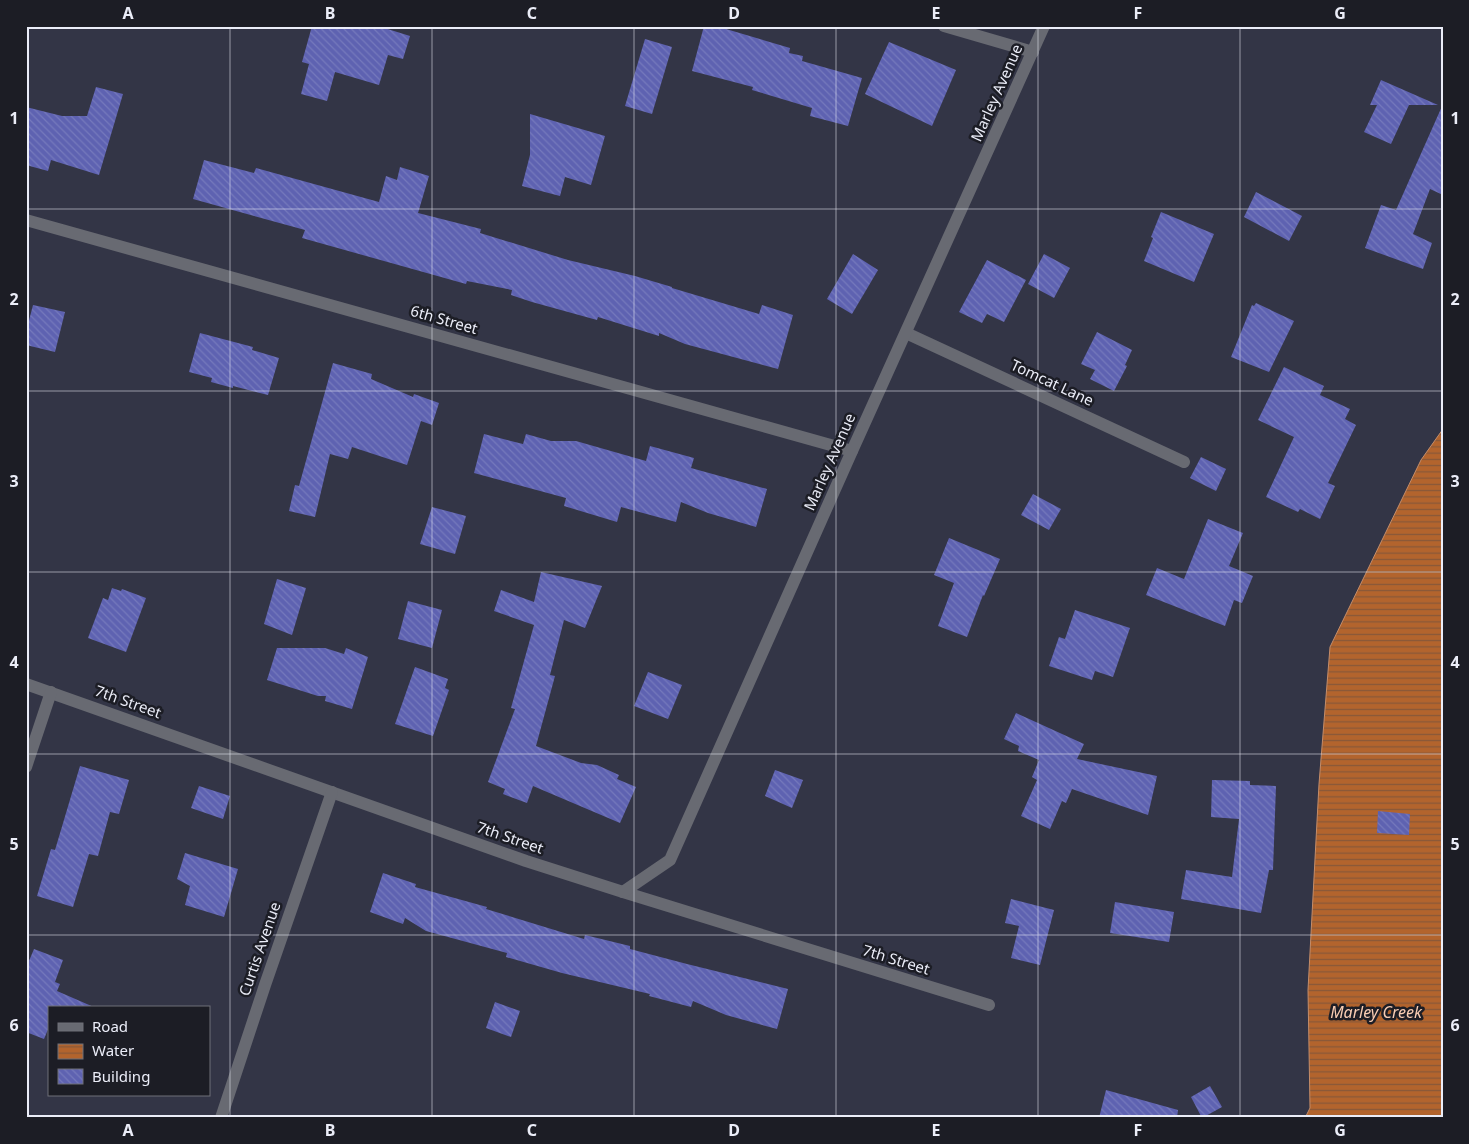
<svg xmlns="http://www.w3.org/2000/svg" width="1469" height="1144" viewBox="0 0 1469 1144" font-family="'Noto Sans',sans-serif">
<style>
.water{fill:url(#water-rules);stroke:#c48d6a}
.building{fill:url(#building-back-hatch)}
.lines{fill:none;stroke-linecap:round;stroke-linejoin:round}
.minor{stroke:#686a72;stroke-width:12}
.grid{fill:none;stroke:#ebedf8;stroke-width:1;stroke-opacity:0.55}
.labels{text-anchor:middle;stroke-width:5;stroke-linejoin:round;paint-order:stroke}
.street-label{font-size:15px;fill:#ebedf8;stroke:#1c1d25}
.water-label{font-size:16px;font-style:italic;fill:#f9cdb3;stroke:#1c1d25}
.neatline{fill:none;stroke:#ebedf8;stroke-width:2}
.grid-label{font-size:16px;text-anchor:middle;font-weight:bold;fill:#ebedf8}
</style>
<defs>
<pattern id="water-rules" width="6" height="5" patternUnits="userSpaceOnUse" patternTransform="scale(1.25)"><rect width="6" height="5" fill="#b3642d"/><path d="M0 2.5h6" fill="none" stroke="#875839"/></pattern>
<pattern id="building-back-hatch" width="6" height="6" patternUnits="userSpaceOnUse" patternTransform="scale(1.25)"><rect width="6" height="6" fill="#5e62b1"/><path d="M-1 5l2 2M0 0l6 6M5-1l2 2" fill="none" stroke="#7579bc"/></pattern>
</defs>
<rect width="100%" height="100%" fill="#333546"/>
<polygon class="water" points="1443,429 1443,1118 1305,1118 1310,1108 1308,990 1319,784 1330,647 1421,460"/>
<g class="building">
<polygon points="312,26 378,26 410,36 403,59 388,55 379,85 335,72 327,101 301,94 309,64 302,62"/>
<polygon points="704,26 716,26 790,48 789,53 803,56 802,61 862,78 848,126 810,116 812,108 752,90 753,87 692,71"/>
<polygon points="645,39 672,47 652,114 625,106"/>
<polygon points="889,42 956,70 932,126 865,94"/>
<polygon points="1381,80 1438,105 1409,105 1391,144 1364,132 1377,105 1370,105"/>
<polygon points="96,87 123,94 99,175 51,160 48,171 26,165 26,107 62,116 87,116"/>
<polygon points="1443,104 1443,195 1430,189 1413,234 1432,243 1423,269 1365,248 1381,205 1396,210"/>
<polygon points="530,114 605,136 591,185 565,177 560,196 522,186 530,155"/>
<polygon points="204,160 254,173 256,168 379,202 386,176 397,180 400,167 429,176 418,213 481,229 480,233 568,260 635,276 672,287 672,288 759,314 762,305 793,315 778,369 685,344 659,333 659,336 598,317 597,320 532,302 511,295 512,290 467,281 466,284 302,238 305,230 193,199"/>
<polygon points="1256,192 1302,216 1289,241 1244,217"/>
<polygon points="1161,212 1214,234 1194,282 1144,261 1153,238 1151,237"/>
<polygon points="853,254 878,270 852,314 827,299"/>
<polygon points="1044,254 1070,268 1054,298 1028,284"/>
<polygon points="987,260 1026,280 1004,322 987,314 982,323 959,312"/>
<polygon points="1256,303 1294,321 1269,372 1231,357 1252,305 1254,306"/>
<polygon points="33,305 65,312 55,352 26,345 26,332"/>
<polygon points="1097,332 1132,350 1125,365 1127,366 1114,391 1090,379 1095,370 1081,364"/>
<polygon points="200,333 253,347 252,350 279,358 268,395 233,386 233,388 211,382 212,378 189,372"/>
<polygon points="333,363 372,374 371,379 413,397 414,394 439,403 432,425 421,421 407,465 352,447 348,459 330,454 315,517 289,511 295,485 299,486"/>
<polygon points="1284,367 1324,386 1320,395 1350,409 1345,419 1356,425 1328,483 1335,486 1320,519 1300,509 1298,512 1266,497 1294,437 1258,420"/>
<polygon points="484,434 523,444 526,434 551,441 576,441 646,461 650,446 694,458 691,468 767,489 756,527 708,513 681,502 676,522 621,507 617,522 564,506 566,498 474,473"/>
<polygon points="1201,457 1226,469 1216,491 1190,478"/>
<polygon points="1033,494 1061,509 1049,530 1021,515"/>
<polygon points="432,507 466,516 455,554 420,544"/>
<polygon points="1208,519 1243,533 1229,566 1253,576 1242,603 1234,600 1225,626 1146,595 1157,568 1184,579"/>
<polygon points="949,538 1000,559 984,596 983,595 967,637 938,626 954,583 934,575"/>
<polygon points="541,572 602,586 585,628 564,620 550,675 555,676 536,746 581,763 597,765 619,775 617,779 636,787 620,823 533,786 527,803 503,794 505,789 488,782 515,709 511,708 534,625 494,611 501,590 534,602"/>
<polygon points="277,579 306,588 292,635 264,624"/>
<polygon points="112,588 121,591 122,589 146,598 126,652 88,638 103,598 108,600"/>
<polygon points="408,601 442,610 432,648 398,639"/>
<polygon points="1075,610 1130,628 1113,677 1095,671 1092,680 1049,666 1059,637 1065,639"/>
<polygon points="277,648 325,648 344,654 346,648 368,657 352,709 325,701 326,696 318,696 267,680"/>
<polygon points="415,667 448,679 445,688 449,690 433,736 395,724"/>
<polygon points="648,672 682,685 668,719 634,706"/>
<polygon points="1016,713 1084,744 1077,759 1157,776 1148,815 1072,789 1066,803 1062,801 1050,829 1021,816 1037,780 1032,777 1039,760 1018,751 1019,746 1004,739"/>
<polygon points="80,766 129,780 119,814 110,812 98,856 89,854 73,907 37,896 51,849 55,850"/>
<polygon points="775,770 803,780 792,808 765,796"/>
<polygon points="1212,780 1250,781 1250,785 1276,786 1273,870 1269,870 1261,913 1181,899 1186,870 1232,877 1239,819 1211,817"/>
<polygon points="199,786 230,796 223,819 191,808"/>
<polygon points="1378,811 1410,814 1409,835 1377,833"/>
<polygon points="185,853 238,869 224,917 185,905 190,886 177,879"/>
<polygon points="383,873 416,884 415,887 487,907 486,909 584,939 585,935 630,946 630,949 687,964 788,989 777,1029 726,1015 693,1001 691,1007 649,996 650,994 562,973 506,957 507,953 426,931 405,918 403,924 370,912"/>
<polygon points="1011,899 1054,910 1040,965 1011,958 1019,926 1005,923"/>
<polygon points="1115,902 1174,912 1169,942 1110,933"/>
<polygon points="34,949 63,960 55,982 60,984 57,991 96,1008 49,1008 49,1027 44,1039 26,1032 26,968"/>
<polygon points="495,1002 520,1011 511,1037 486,1028"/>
<polygon points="1210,1086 1222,1107 1202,1118 1191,1097"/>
<polygon points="1106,1090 1178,1110 1177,1118 1099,1118"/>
</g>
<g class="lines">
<g class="minor">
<polyline points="944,26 1033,52"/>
<polyline points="26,220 852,451"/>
<polyline points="906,333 1184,462"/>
<polyline points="26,684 526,861 623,892 989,1005"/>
<polyline points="26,767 51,692"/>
<polyline points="623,892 670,860 852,451 1044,26"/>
<polyline points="221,1118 265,985 332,792"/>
</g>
</g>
<path class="grid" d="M230 26V1118M432 26V1118M634 26V1118M836 26V1118M1038 26V1118M1240 26V1118M26 209H1443M26 391H1443M26 572H1443M26 754H1443M26 935H1443"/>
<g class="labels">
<g class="street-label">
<text transform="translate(997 93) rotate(-66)" y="5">Marley Avenue</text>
<text transform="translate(444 320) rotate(16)" y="5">6th Street</text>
<text transform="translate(1052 383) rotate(25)" y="5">Tomcat Lane</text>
<text transform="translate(830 462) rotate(-66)" y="5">Marley Avenue</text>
<text transform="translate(128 702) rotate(20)" y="5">7th Street</text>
<text transform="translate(510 838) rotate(19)" y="5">7th Street</text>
<text transform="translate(260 949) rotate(-71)" y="5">Curtis Avenue</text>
<text transform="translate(896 960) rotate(17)" y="5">7th Street</text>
</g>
<g class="water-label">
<text x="1376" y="1018">Marley Creek</text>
</g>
</g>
<rect width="1469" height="1144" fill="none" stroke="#1c1d25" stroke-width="55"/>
<rect x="48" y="1006" width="162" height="90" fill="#1c1d25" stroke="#6f7079"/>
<rect x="58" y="1023" width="25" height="8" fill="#686a72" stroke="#6f7079"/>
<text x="92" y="1032" font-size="15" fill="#ebedf8">Road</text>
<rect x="58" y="1044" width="25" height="15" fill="url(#water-rules)" stroke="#6f7079"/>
<text x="92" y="1056" font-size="15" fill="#ebedf8">Water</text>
<rect x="58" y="1069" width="25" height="15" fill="url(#building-back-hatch)" stroke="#6f7079"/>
<text x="92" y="1082" font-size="15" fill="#ebedf8">Building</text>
<rect x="28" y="28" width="1414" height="1088" class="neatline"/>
<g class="grid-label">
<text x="128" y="19">A</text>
<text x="330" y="19">B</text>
<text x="532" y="19">C</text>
<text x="734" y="19">D</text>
<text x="936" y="19">E</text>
<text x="1138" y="19">F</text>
<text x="1340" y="19">G</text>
<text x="14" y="124">1</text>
<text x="1455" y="124">1</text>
<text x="14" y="305">2</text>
<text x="1455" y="305">2</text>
<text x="14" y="487">3</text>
<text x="1455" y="487">3</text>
<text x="14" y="668">4</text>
<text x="1455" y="668">4</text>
<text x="14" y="850">5</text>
<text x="1455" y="850">5</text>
<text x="14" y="1031">6</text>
<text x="1455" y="1031">6</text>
<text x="128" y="1136">A</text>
<text x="330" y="1136">B</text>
<text x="532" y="1136">C</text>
<text x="734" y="1136">D</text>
<text x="936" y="1136">E</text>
<text x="1138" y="1136">F</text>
<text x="1340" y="1136">G</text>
</g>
</svg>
